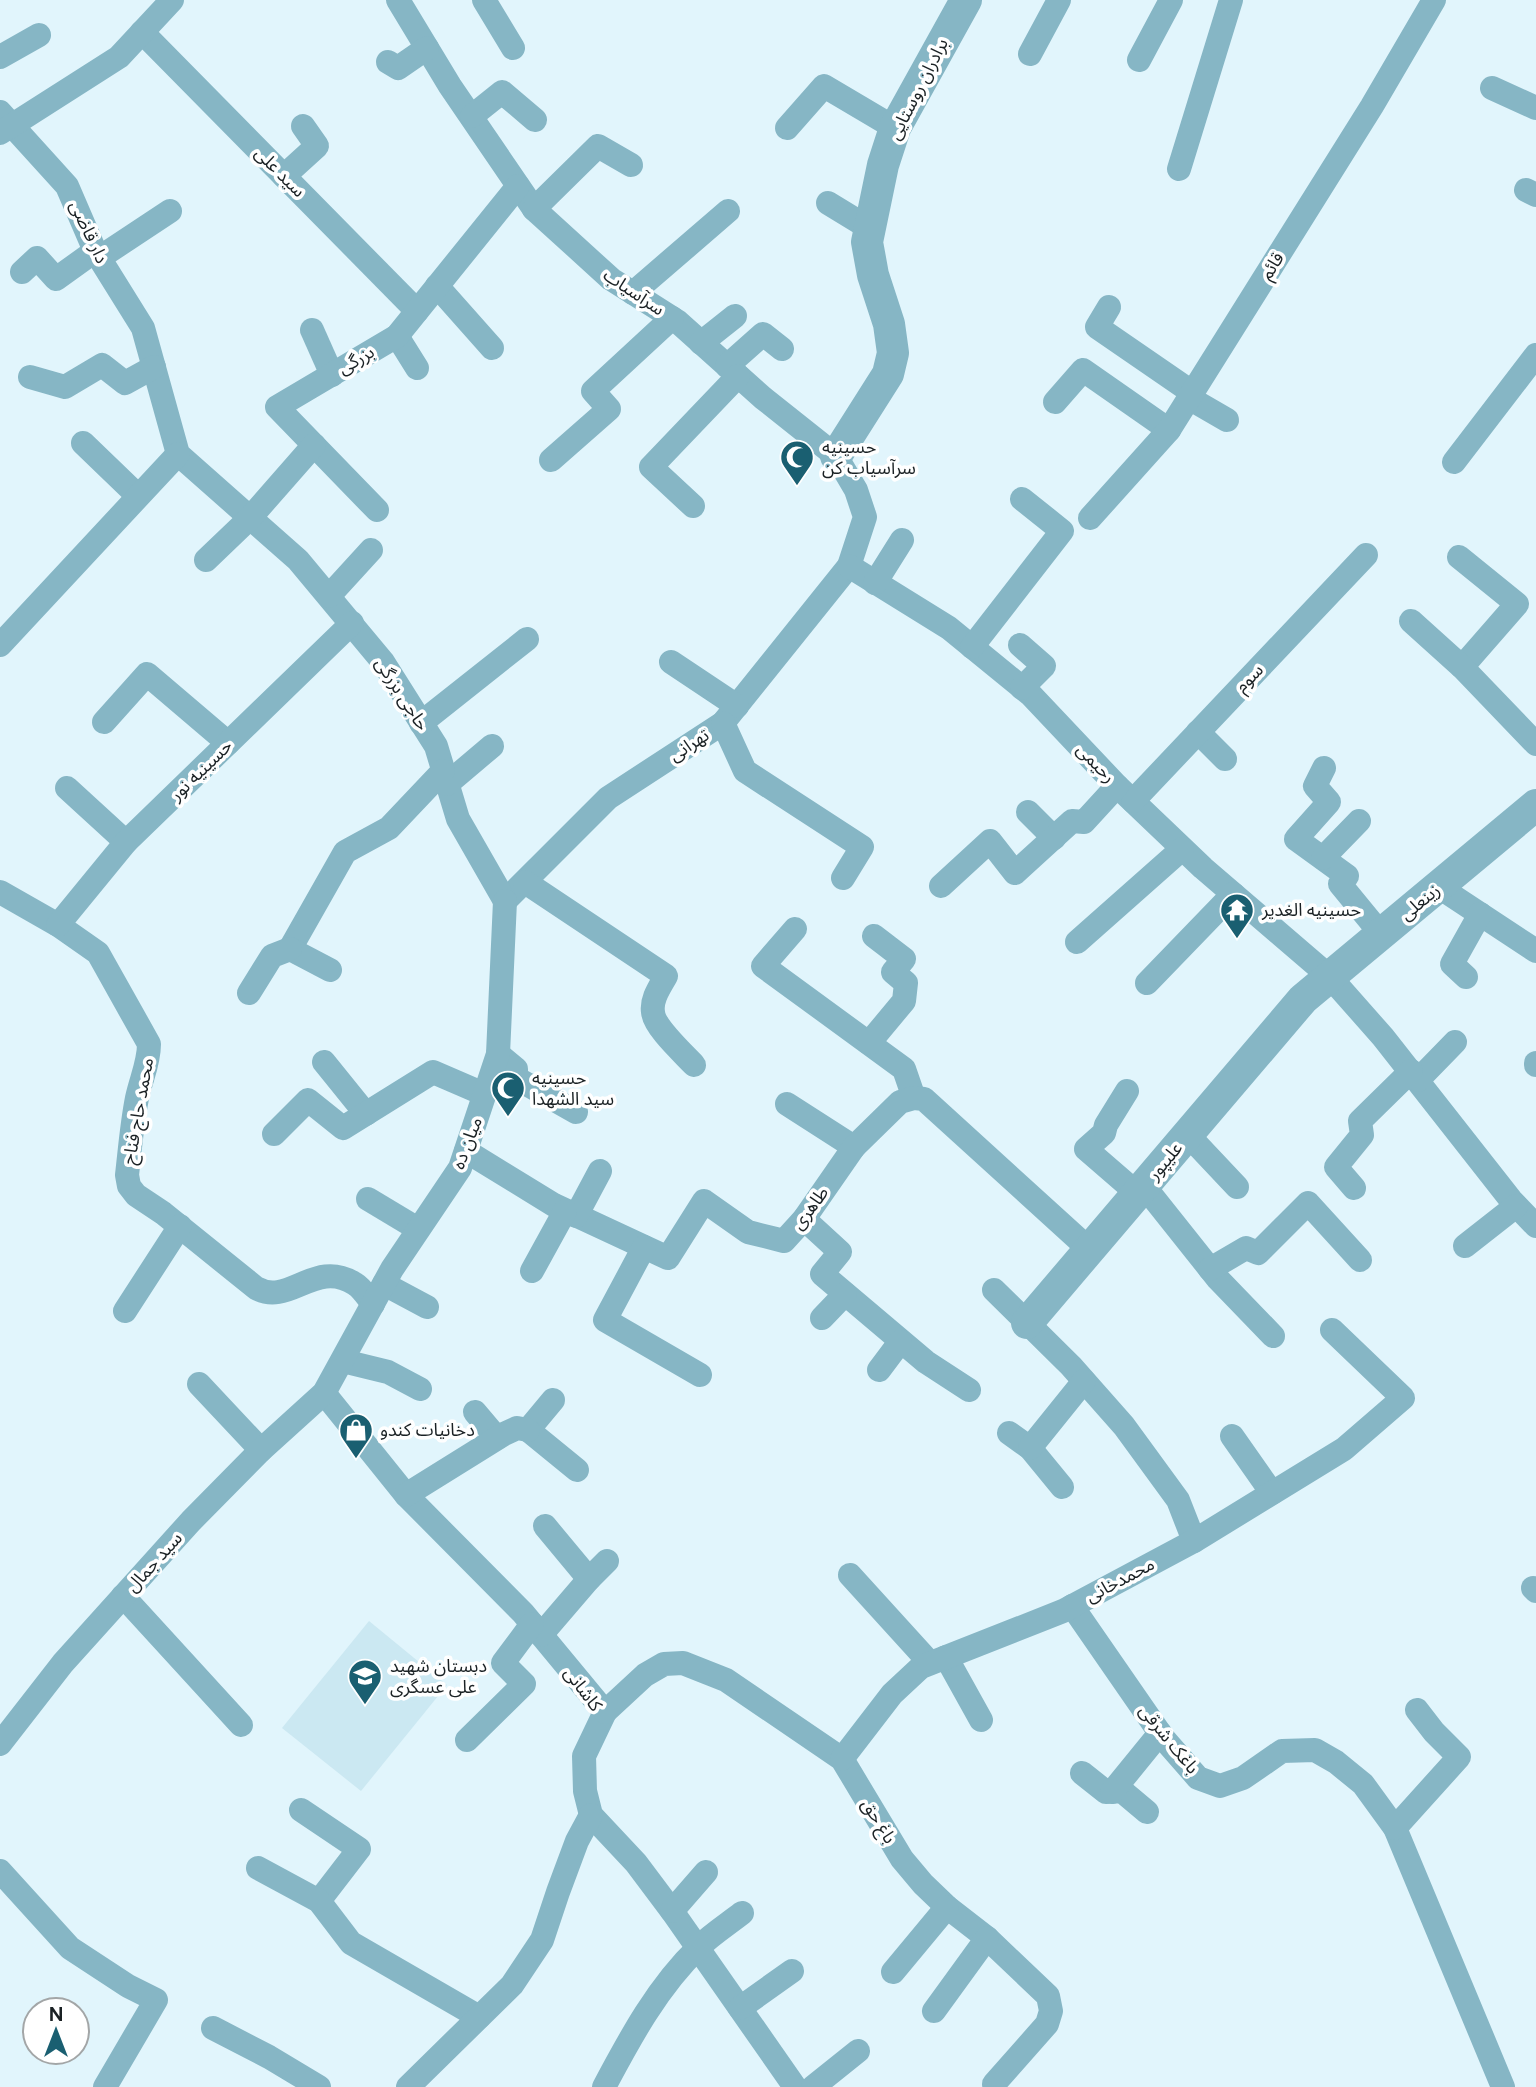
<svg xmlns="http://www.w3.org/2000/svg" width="1536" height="2087" viewBox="0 0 1536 2087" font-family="Figtree,'Noto Sans Arabic',sans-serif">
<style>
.built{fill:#cbe8f2}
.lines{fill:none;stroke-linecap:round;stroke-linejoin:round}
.minor{stroke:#86b6c5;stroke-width:24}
.tertiary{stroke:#86b6c5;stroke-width:32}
.labels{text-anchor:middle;stroke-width:7;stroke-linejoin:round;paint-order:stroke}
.street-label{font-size:18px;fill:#1a2124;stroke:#fff}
.poi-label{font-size:18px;fill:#1a2124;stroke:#fff;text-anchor:start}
</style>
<rect width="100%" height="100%" fill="#e1f5fc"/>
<polygon class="built" points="369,1621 447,1685 361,1791 282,1728"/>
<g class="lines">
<g class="minor">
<polyline points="398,0 450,86 534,209 611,279 677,321 763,398 836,456 856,490 865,517 849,566 723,723 608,798 505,901"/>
<polyline points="484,0 513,48"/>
<polyline points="142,32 417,311"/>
<polyline points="1030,54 1059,0"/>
<polyline points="0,57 39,35"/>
<polyline points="1139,60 1171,0"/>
<polyline points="388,62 398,68 427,48"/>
<polyline points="1492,88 1536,108"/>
<polyline points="0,112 67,186 95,251 143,328 178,454 298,560 383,662 436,746 458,819 505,901"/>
<polyline points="472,116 502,92 535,120"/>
<polyline points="787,128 824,86 895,128"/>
<polyline points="0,133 119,57 172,0"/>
<polyline points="1179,169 1231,0"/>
<polyline points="284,176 317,146 303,126"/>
<polyline points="1526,190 1536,195"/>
<polyline points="828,203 869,228"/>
<polyline points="534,209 598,146 631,165"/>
<polyline points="99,258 170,211"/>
<polyline points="22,272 37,258 56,279 95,251"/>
<polyline points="437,286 492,348"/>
<polyline points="633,293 728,211"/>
<polyline points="1109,307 1097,327 1193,393"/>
<polyline points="312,330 332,375"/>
<polyline points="397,336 417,368"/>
<polyline points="701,343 735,316"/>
<polyline points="727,366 763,334 782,349"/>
<polyline points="30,377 65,387 102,365 125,383 154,367"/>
<polyline points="1189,398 1227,420"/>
<polyline points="1055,402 1083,370 1169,430"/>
<polyline points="83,443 138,496"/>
<polyline points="551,460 609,409 593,391 672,318"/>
<polyline points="1454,462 1536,355"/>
<polyline points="693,506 651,467 738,376"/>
<polyline points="377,510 277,407 397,336 518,186"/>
<polyline points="1090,518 1169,430 1372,106 1434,0"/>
<polyline points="1459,557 1517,604 1462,667"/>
<polyline points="206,560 250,518 314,445"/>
<polyline points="849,566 949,628 1031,695 1117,786 1203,868 1330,977 1383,1037 1511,1200 1536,1226"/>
<polyline points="875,583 902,540"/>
<polyline points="329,596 371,550"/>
<polyline points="1411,621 1462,667 1536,744"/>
<polyline points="0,645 178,454"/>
<polyline points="1020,645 1044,666 1022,688"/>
<polyline points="972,647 1062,531 1022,499"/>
<polyline points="671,662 737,706"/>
<polyline points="104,722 147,674 228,743"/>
<polyline points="421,723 527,639"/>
<polyline points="723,723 745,771 862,847 843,878"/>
<polyline points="1198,732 1225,759"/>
<polyline points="1324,768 1315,786 1329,802 1296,839 1347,876 1340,884 1381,934"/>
<polyline points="447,784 492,746"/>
<polyline points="67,788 126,842"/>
<polyline points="1133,801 1366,555"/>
<polyline points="1028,812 1054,838"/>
<polyline points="1323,858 1359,821"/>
<path d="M525 882 666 976C660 987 651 999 653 1012 654 1027 683 1053 694 1065"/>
<polyline points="941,886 990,841 1015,873 1072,821 1084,822 1117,786"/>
<polyline points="1439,887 1536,951"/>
<path d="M0 892 58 925 98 953 149 1044C149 1063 141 1079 137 1098 132 1123 130 1149 127 1175L129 1186 136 1195 163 1213 256 1288C289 1307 315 1258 355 1284 362 1288 368 1298 373 1304"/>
<polyline points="58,925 126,842 352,623"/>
<polyline points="795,929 763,966 904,1069 914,1098"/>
<polyline points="1077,942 1182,849"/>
<polyline points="290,949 345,852 389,828 443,771"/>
<polyline points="290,949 330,970"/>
<polyline points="1466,977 1452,964 1480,914"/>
<polyline points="1147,983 1233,894"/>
<polyline points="249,993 272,956 290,949"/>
<polyline points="869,1043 904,1001 906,983 893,972 904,959 874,936"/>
<polyline points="498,1054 516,1069 516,1078 576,1112"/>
<polyline points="324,1062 366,1114"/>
<polyline points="1536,1063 1536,1065"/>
<polyline points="1418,1080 1455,1042"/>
<polyline points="1127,1091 1106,1125 1104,1133 1086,1149 1138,1194"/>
<polyline points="787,1104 854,1147"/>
<polyline points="274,1134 308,1100 343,1128 433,1072 484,1094"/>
<polyline points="1188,1135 1237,1187"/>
<polyline points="466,1151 554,1205 668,1258 704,1201 748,1232 784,1241 804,1219 854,1147 900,1102 914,1098 924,1099 1090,1250"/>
<polyline points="1144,1186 1218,1279 1273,1336"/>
<polyline points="1354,1188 1336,1167 1362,1135 1360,1121 1411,1071"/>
<polyline points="368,1199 418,1229"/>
<polyline points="576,1216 600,1171"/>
<polyline points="804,1219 840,1252 822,1274 926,1362 969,1390"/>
<polyline points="1465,1246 1516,1206"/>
<polyline points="644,1247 605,1320 700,1375"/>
<polyline points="1210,1269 1246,1248 1258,1253 1308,1203 1360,1260"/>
<polyline points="532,1271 565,1211"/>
<polyline points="384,1284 427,1307"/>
<polyline points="994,1290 1071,1366 1124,1426 1178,1500 1194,1541"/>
<polyline points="125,1311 180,1226"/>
<polyline points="822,1318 845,1294"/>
<polyline points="343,1361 388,1372 420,1389"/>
<polyline points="879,1370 900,1342"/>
<polyline points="199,1384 261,1450"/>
<polyline points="324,1393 406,1495 523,1613 605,1712 584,1756 585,1791 591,1815 636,1863 672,1911 795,2087"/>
<polyline points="475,1412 497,1438"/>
<polyline points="528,1430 577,1470"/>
<polyline points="528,1430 553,1400"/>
<polyline points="1009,1433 1030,1448 1062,1487"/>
<polyline points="1232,1436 1272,1493"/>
<polyline points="1030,1448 1084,1381"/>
<polyline points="406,1495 504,1434 517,1428 528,1430"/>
<polyline points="545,1526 589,1579"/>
<polyline points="850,1575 930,1663"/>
<polyline points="1533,1588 1536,1591"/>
<polyline points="123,1596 241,1725"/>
<polyline points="1072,1606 1164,1739 1198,1778 1220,1786 1243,1778 1282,1751 1315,1750 1336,1762 1363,1784 1395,1828 1503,2087"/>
<polyline points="541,1635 589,1579 607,1561"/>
<polyline points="946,1657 981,1720"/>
<polyline points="605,1712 645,1675 664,1664 683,1663 726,1680 842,1759 902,1859 923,1884 947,1907 987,1938 1048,1996 1051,2011 1047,2024 994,2084"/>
<polyline points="467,1740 524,1684 503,1663 532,1624"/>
<polyline points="0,1744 63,1663 191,1521 261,1450 324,1393 392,1269 460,1168 498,1054 505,901"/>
<polyline points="842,1759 892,1694 921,1667 1063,1611 1194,1541 1344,1449 1403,1398 1332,1330"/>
<polyline points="1082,1773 1106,1792 1122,1791 1147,1812"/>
<polyline points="1112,1792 1160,1733"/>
<polyline points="301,1810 359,1849 319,1901"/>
<polyline points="1395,1828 1459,1757 1434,1732 1417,1710"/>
<polyline points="258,1868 319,1901 351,1943 479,2017"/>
<polyline points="0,1871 70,1948 128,1986 156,2000 105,2087"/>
<polyline points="672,1911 706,1872"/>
<polyline points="893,1972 947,1907"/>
<polyline points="740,2008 792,1971"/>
<polyline points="934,2011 987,1938"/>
<polyline points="213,2028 269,2057 319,2087"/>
<polyline points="408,2087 512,1985 542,1940 558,1892 577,1841 591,1815"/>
<path d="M604 2087C630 2038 658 1986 699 1947 712 1934 728 1924 742 1913"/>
<polyline points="813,2087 858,2051"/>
</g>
<g class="tertiary">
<polyline points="836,456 888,374 893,353 889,324 873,275 867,242 883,165 895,128 966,0"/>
<polyline points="1027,1323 1303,999 1536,805"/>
</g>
</g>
<defs>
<g id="mosque-pin" transform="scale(1.75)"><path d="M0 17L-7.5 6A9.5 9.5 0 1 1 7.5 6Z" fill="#1a5f71" stroke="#fff"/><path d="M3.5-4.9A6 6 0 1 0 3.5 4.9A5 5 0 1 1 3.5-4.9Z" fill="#fff"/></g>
<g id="temple-pin" transform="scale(1.75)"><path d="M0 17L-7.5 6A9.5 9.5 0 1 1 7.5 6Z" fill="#1a5f71" stroke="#fff"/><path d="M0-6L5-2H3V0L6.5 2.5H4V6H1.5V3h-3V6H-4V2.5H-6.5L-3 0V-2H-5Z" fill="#fff"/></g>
<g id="shop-pin" transform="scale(1.75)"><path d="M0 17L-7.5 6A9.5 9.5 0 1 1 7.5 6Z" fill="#1a5f71" stroke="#fff"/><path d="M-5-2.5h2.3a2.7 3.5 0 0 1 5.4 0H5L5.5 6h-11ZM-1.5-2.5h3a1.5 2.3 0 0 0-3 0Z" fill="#fff"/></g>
<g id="school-pin" transform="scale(1.75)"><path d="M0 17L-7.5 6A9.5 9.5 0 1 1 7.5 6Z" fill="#1a5f71" stroke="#fff"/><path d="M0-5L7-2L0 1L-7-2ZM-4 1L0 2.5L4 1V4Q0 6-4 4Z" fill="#fff"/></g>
</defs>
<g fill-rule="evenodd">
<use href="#mosque-pin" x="797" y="457"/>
<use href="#temple-pin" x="1237" y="910"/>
<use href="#mosque-pin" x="508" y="1088"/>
<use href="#shop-pin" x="356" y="1430"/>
<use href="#school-pin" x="365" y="1676"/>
</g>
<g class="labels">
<g class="street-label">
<text transform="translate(918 89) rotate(-63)" y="6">برادران روستایی</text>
<text transform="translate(280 172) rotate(45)" y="6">سید علی</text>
<text transform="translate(89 232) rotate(65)" y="6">دار قاضی</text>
<text transform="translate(1272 266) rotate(-58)" y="6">قائم</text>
<text transform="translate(634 292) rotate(34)" y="6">سرآسیاب</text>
<text transform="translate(356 360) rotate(-31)" y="6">بزرگی</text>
<text transform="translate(1249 678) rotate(-46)" y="6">سوم</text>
<text transform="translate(402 694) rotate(57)" y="6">حاجی بزرگی</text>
<text transform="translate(689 745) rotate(-33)" y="6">تهرانی</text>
<text transform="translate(1096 763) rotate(46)" y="6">رحیمی</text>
<text transform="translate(201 770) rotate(-44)" y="6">حسینیه نور</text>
<text transform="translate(1420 902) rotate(-40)" y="6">زینعلی</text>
<text transform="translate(138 1111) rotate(-80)" y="6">محمد حاج فناح</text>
<text transform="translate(467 1143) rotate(-69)" y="6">میان ده</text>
<text transform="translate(1165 1161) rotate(-50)" y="6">علیپور</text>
<text transform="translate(810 1208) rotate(-53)" y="6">طاهری</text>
<text transform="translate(154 1562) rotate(-48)" y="6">سید جمال</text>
<text transform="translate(1120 1580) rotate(-28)" y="6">محمدخانی</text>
<text transform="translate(583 1689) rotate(53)" y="6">کاشانی</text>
<text transform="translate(1169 1739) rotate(51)" y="6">باغک شرقی</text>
<text transform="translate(879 1821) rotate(59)" y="6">باغ حق</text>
</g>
<g class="poi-label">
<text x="822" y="453">حسینیه<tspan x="822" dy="21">سرآسیاب کن</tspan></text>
<text x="1262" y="916">حسینیه الغدیر</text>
<text x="532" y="1084">حسینیه<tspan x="532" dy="21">سید الشهدا</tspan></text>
<text x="380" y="1436">دخانیات کندو</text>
<text x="390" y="1672">دبستان شهید<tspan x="390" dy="21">علی عسگری</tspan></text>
</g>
</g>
<g transform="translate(56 2031)"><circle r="33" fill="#ffffff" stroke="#a3a6a7" stroke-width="2"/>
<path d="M0-5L12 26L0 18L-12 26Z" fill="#1a5f71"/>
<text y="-10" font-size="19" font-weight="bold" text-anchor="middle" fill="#1a2124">N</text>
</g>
</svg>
